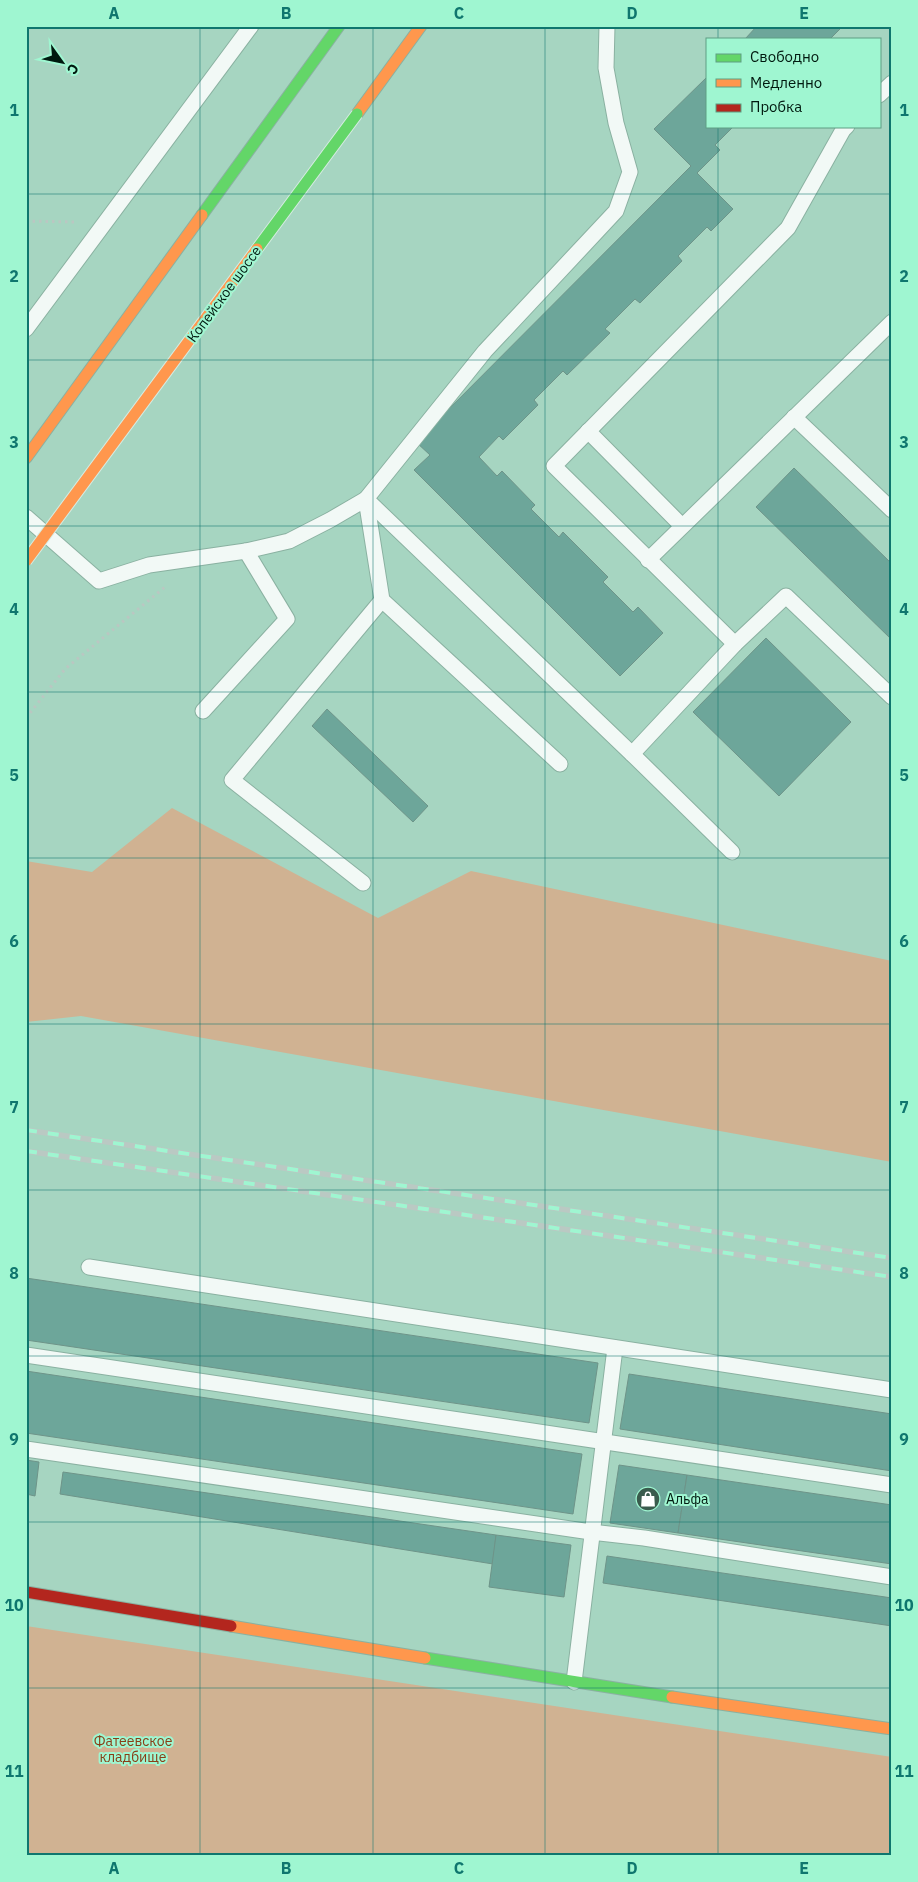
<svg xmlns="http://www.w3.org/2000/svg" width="918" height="1882" viewBox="0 0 918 1882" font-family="'IBM Plex Sans',sans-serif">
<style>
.green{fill:#d0b292}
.building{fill:#6da69a;stroke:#6e9489}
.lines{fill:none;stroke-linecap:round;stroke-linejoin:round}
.lane-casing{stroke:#8ab1a1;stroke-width:17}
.fast-casing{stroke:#8ab1a1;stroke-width:13}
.slow-casing{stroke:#8ab1a1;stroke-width:13}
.jam-casing{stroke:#8ab1a1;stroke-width:13}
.path{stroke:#bac7c2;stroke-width:3;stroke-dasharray:2.5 4;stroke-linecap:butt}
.lane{stroke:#f2f9f6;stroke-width:15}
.fast{stroke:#63d668;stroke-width:11}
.slow{stroke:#ff974d;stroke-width:11}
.jam{stroke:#b3261e;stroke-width:11}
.rail-casing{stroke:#bac9c3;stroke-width:5.5}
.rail{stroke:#9ff6d1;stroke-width:4;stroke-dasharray:11;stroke-linecap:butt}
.fast-bridge-casing{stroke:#d7ece3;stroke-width:13;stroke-linecap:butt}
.slow-bridge-casing{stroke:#d7ece3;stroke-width:13;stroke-linecap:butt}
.fast-bridge{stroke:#63d668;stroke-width:11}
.slow-bridge{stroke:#ff974d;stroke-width:11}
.grid{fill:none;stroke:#0f766e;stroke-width:1;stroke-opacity:0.55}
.labels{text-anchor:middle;stroke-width:4;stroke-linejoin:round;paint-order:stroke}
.street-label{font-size:14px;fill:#00190f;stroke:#9ff6d1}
.poi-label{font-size:14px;fill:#00190f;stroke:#9ff6d1;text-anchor:start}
.park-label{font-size:14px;fill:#883e17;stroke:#9ff6d1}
.neatline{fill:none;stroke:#0f766e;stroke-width:2}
.grid-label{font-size:16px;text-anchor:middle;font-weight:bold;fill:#0f766e}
</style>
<rect width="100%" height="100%" fill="#a6d5c1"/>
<g class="green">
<polygon points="172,808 378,918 471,871 892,961 892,1162 81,1016 26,1022 26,861 92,872"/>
<polygon points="26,1626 892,1757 892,1856 26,1856"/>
</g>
<g class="building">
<polygon points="757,26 843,26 830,39 745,39"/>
<polygon points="707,77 707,126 734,126 715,145 720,150 697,173 733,209 711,231 707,227 678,256 682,261 640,303 635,299 605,329 610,333 567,375 563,371 534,400 538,405 503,440 499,436 479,457 497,476 502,471 535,505 531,509 559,537 563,532 608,577 603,582 633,612 638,607 663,633 620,676 414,470 430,455 416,442 691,166 654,129"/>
<polygon points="794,468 892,564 892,640 756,507"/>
<polygon points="766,638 851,722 779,796 693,712"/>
<polygon points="327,709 428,806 413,822 312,726"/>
<polygon points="26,1278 598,1363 589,1423 26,1340"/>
<polygon points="26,1371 582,1454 573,1514 26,1433"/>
<polygon points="629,1374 892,1414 892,1471 620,1429"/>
<polygon points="26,1460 39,1462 35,1496 26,1494"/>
<polygon points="619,1465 687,1475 678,1533 610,1523"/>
<polygon points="63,1472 496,1535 493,1564 60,1494"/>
<polygon points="687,1475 892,1505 892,1564 678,1533"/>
<polygon points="496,1535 571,1545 564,1597 489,1587"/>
<polygon points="607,1556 892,1598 892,1626 603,1583"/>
</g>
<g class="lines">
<g class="lane-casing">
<g id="lane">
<polyline points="607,26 606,68 616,123 630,172 616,211 485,351 366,499 632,754 732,852"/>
<polyline points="879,95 892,83"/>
<polyline points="26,329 251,26"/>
<polyline points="794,417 892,510"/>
<polyline points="588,431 682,526"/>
<polyline points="26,517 99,581 149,565 246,551 289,541 330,520 366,499 382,600 560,764"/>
<polyline points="648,560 892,322"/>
<polyline points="735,644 554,466 788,228 843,130 847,126"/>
<polyline points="203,711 287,619 246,551"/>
<polyline points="632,754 735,644 786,596 892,697"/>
<polyline points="363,883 232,780 382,600"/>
<polyline points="89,1267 892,1390"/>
<polyline points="26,1355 892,1485"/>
<polyline points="26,1449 591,1532 644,1538 892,1577"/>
<polyline points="574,1682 615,1348"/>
</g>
</g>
<g class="fast-casing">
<g id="fast">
<polyline points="202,215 339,26"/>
<polyline points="425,1658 672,1697"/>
</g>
</g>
<g class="slow-casing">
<g id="slow">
<polyline points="357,114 421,26"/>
<polyline points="26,458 202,215"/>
<polyline points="231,1626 425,1658"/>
<polyline points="672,1697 892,1729"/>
</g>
</g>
<g class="jam-casing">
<polyline id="jam" points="26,1592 231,1626"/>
</g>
<g class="path">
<polyline points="26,221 77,222"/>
<polyline points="26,718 65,669 165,587"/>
</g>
<use href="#lane" class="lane"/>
<use href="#fast" class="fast"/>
<use href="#slow" class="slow"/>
<use href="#jam" class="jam"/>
<g class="rail-casing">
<g id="rail">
<polyline points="26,1130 892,1258"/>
<polyline points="26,1151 892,1277"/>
</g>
</g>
<use href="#rail" class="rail"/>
<g class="fast-bridge-casing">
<polyline id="fast-bridge" points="257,249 357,114"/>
</g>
<g class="slow-bridge-casing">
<polyline id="slow-bridge" points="26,561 257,249"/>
</g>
<use href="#fast-bridge" class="fast-bridge"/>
<use href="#slow-bridge" class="slow-bridge"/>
</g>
<path class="grid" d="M200 26V1856M373 26V1856M545 26V1856M718 26V39M718 126V1856M26 194H892M26 360H892M26 526H892M26 692H892M26 858H892M26 1024H892M26 1190H892M26 1356H892M26 1522H892M26 1688H892"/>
<defs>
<g id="shop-disc" transform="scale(1.25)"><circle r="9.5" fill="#3a5b4d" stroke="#9ff6d1"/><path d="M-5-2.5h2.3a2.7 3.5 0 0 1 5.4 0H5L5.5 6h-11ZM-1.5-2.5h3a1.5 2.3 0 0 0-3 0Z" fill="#fff"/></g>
</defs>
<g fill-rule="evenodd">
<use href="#shop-disc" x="648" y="1499"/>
</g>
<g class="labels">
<g class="street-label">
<text transform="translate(224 294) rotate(-54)" y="5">Копейское шоссе</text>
</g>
<g class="poi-label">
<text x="666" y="1504">Альфа</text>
</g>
<g class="park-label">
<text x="133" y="1746">Фатеевское<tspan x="133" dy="16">кладбище</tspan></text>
</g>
</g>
<rect width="918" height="1882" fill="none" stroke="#9ff6d1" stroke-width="55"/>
<rect x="706" y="38" width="175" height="90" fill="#9ff6d1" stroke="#5f9e83"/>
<rect x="716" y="54" width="25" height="8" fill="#63d668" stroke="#5f9e83"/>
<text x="750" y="62" font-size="15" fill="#00190f">Свободно</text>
<rect x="716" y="79" width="25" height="8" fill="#ff974d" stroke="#5f9e83"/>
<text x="750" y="88" font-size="15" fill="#00190f">Медленно</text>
<rect x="716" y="104" width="25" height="8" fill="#b3261e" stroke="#5f9e83"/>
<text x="750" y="112" font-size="15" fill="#00190f">Пробка</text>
<g transform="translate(62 62) rotate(123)" stroke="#9ff6d1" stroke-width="4" paint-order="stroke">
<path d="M0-4L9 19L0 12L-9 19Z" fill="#00190f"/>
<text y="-8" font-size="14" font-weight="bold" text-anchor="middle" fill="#00190f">С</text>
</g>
<rect x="28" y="28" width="862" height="1826" class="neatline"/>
<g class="grid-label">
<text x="114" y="19">A</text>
<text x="286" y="19">B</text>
<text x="459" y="19">C</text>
<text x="632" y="19">D</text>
<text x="804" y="19">E</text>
<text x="14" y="116">1</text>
<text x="904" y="116">1</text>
<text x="14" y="282">2</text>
<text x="904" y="282">2</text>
<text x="14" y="448">3</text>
<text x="904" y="448">3</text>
<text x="14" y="615">4</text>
<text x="904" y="615">4</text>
<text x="14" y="781">5</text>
<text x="904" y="781">5</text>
<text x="14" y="947">6</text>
<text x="904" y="947">6</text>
<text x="14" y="1113">7</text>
<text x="904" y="1113">7</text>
<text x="14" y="1279">8</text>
<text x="904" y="1279">8</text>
<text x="14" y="1445">9</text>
<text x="904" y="1445">9</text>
<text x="14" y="1611">10</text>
<text x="904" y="1611">10</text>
<text x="14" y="1777">11</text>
<text x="904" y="1777">11</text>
<text x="114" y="1874">A</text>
<text x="286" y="1874">B</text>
<text x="459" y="1874">C</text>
<text x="632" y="1874">D</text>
<text x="804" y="1874">E</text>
</g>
</svg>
